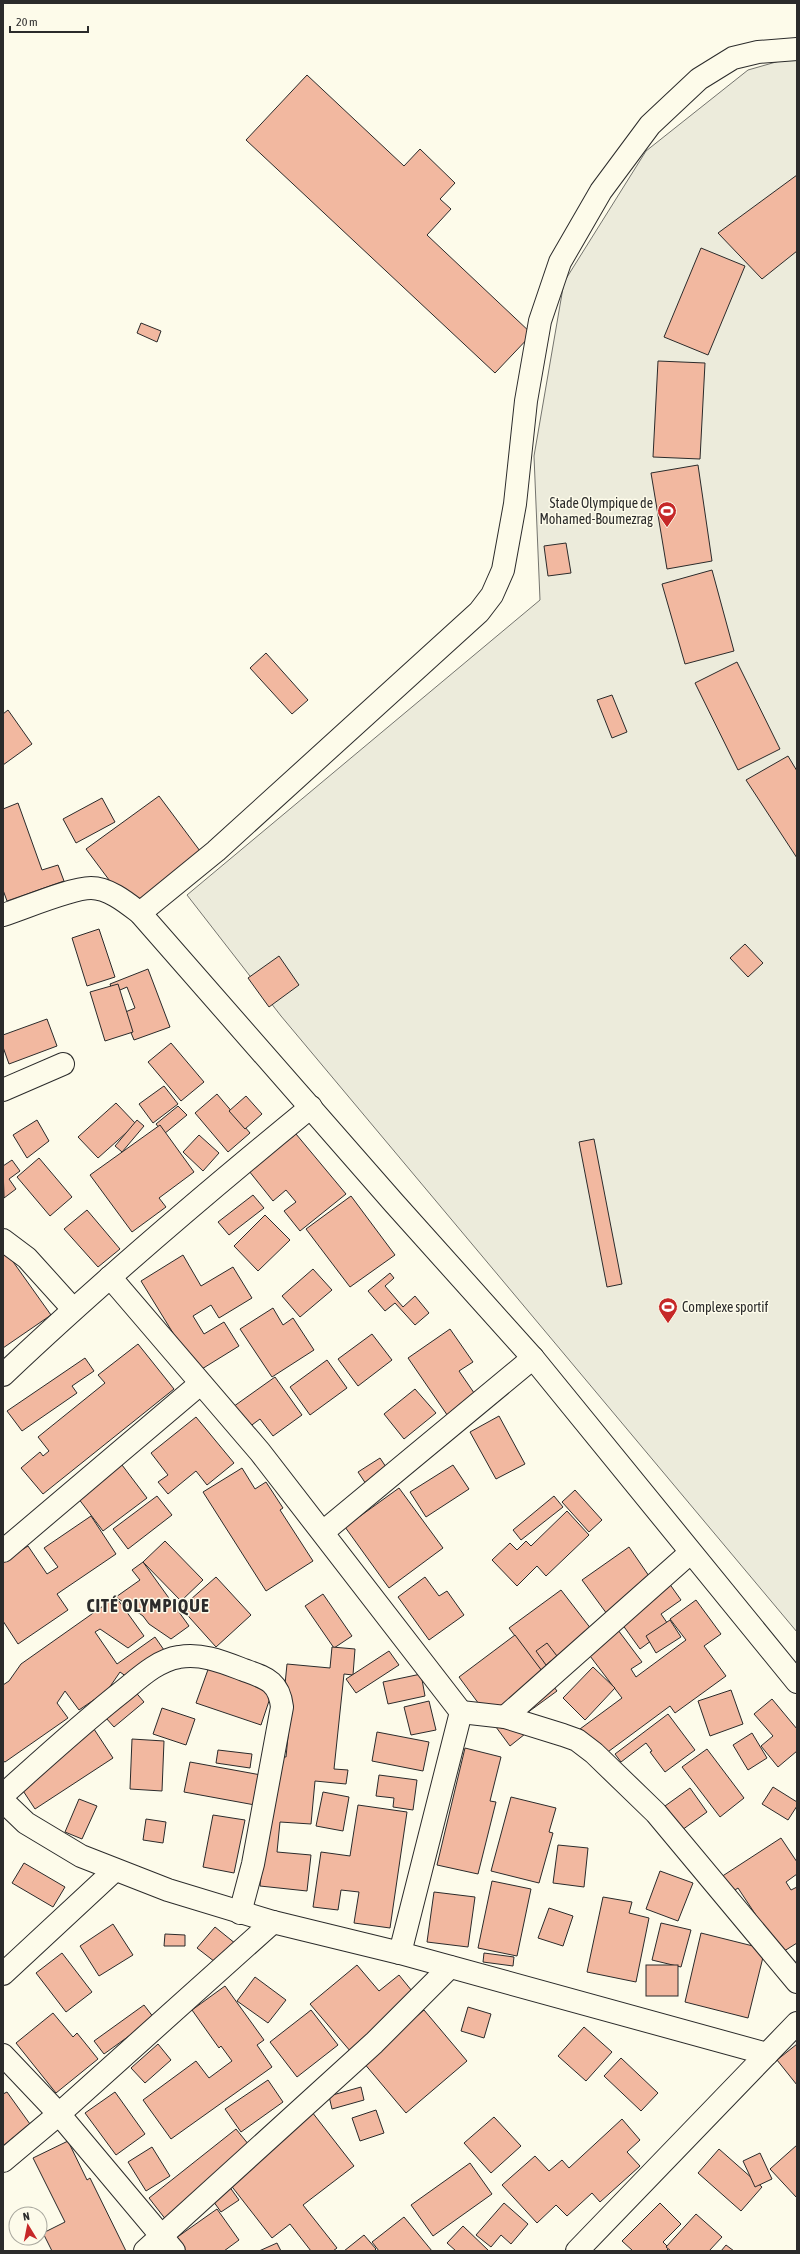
<svg xmlns="http://www.w3.org/2000/svg" width="800" height="2254" viewBox="0 0 800 2254" font-family="'Asap Condensed',sans-serif">
<style>
.green{fill:#ecebdb;stroke:#74746e}
.building{fill:#f2b8a0;stroke:#2b2b2b}
.lines{fill:none;stroke-linecap:round;stroke-linejoin:round}
.street-casing{stroke:#2b2b2b;stroke-width:24}
.street{stroke:#fdfbea;stroke-width:22}
.labels{text-anchor:middle;stroke-width:3;stroke-linejoin:round;paint-order:stroke}
.poi-label{font-size:14px;fill:#2b2b2b;stroke:#fdfbea;text-anchor:end}
.district-label{font-size:18px;font-weight:bold;letter-spacing:1px;fill:#2b2b2b;stroke:#fdfbea}
</style>
<rect width="100%" height="100%" fill="#fdfbea"/>
<polygon class="green" points="797,56 797,1632 281,1016 187,895 540,600 534,456 564,282 646,151 748,70"/>
<g class="building">
<polygon points="307,75 404,166 420,149 455,183 440,199 451,209 427,235 532,334 495,373 246,140"/>
<polygon points="797,175 797,251 762,279 718,233"/>
<polygon points="701,248 745,266 708,355 664,337"/>
<polygon points="141,323 161,331 157,342 137,333"/>
<polygon points="658,361 705,363 700,459 653,457"/>
<polygon points="698,465 712,561 667,569 651,473"/>
<polygon points="566,543 571,573 548,576 544,546"/>
<polygon points="712,570 734,651 685,664 662,584"/>
<polygon points="266,653 308,700 292,714 250,668"/>
<polygon points="737,662 780,749 738,770 695,683"/>
<polygon points="612,695 627,732 612,738 597,700"/>
<polygon points="8,710 32,744 3,765 3,714"/>
<polygon points="788,756 797,771 797,858 746,780"/>
<polygon points="159,796 203,855 130,908 86,849"/>
<polygon points="102,798 115,822 76,843 63,819"/>
<polygon points="18,803 42,870 58,865 64,881 7,901 3,890 3,809"/>
<polygon points="99,929 115,977 87,986 72,938"/>
<polygon points="745,944 763,963 748,977 730,958"/>
<polygon points="279,956 299,985 269,1007 248,978"/>
<polygon points="148,969 170,1027 134,1040 123,1013 135,1008 127,987 113,993 110,984"/>
<polygon points="118,984 133,1032 105,1041 90,992"/>
<polygon points="47,1019 57,1046 9,1064 3,1047 3,1035"/>
<polygon points="171,1043 204,1082 181,1101 148,1062"/>
<polygon points="164,1086 178,1104 153,1123 139,1104"/>
<polygon points="217,1094 250,1133 228,1152 195,1113"/>
<polygon points="246,1096 262,1114 245,1129 229,1111"/>
<polygon points="116,1103 136,1124 98,1158 78,1137"/>
<polygon points="178,1106 187,1115 164,1134 156,1124"/>
<polygon points="37,1120 49,1141 27,1158 13,1135"/>
<polygon points="137,1120 144,1126 122,1152 115,1146"/>
<polygon points="160,1125 194,1172 159,1198 166,1207 132,1232 90,1175"/>
<polygon points="296,1134 346,1194 300,1231 284,1211 296,1202 286,1190 273,1201 249,1171"/>
<polygon points="199,1135 219,1153 203,1171 183,1152"/>
<polygon points="594,1139 622,1284 607,1287 579,1142"/>
<polygon points="39,1158 72,1197 50,1216 17,1177"/>
<polygon points="12,1160 20,1171 9,1179 16,1189 4,1198 3,1166"/>
<polygon points="253,1195 264,1208 229,1235 218,1222"/>
<polygon points="351,1196 395,1255 350,1287 306,1229"/>
<polygon points="87,1210 120,1249 98,1267 64,1229"/>
<polygon points="265,1215 290,1240 258,1271 234,1246"/>
<polygon points="4,1249 51,1315 3,1348 3,1250"/>
<polygon points="183,1255 201,1286 233,1267 252,1298 219,1318 211,1305 193,1316 204,1334 224,1322 239,1346 197,1372 141,1281"/>
<polygon points="313,1269 332,1290 300,1317 282,1296"/>
<polygon points="390,1273 394,1278 385,1286 403,1307 415,1296 429,1313 415,1325 395,1303 385,1311 368,1291"/>
<polygon points="273,1308 283,1325 293,1318 314,1350 272,1377 240,1329"/>
<polygon points="450,1329 473,1362 459,1371 481,1403 452,1422 408,1358"/>
<polygon points="372,1334 392,1360 358,1386 338,1359"/>
<polygon points="138,1344 174,1389 43,1494 21,1468 40,1452 43,1456 49,1451 38,1437 105,1383 98,1375"/>
<polygon points="85,1358 94,1371 72,1386 77,1393 22,1431 7,1411"/>
<polygon points="327,1360 347,1388 310,1415 290,1387"/>
<polygon points="275,1377 302,1415 273,1436 260,1419 245,1430 230,1409"/>
<polygon points="415,1389 436,1413 404,1439 384,1414"/>
<polygon points="499,1416 525,1464 496,1479 470,1432"/>
<polygon points="196,1417 234,1463 207,1485 196,1471 168,1494 158,1482 168,1475 151,1453"/>
<polygon points="380,1458 388,1470 366,1484 358,1472"/>
<polygon points="119,1461 147,1498 103,1531 75,1494"/>
<polygon points="453,1465 469,1489 426,1517 410,1492"/>
<polygon points="242,1468 255,1489 266,1482 283,1508 280,1510 313,1561 266,1591 203,1492"/>
<polygon points="399,1488 443,1548 389,1588 345,1527"/>
<polygon points="575,1490 602,1520 589,1532 562,1502"/>
<polygon points="157,1496 172,1515 128,1549 113,1529"/>
<polygon points="554,1496 563,1507 521,1540 513,1530"/>
<polygon points="567,1511 589,1535 546,1576 537,1566 517,1586 492,1560 510,1543 517,1550 526,1541 531,1546"/>
<polygon points="91,1516 116,1554 57,1594 68,1610 18,1644 3,1621 3,1562 28,1546 47,1574 58,1567 44,1548"/>
<polygon points="165,1541 203,1580 181,1601 143,1562"/>
<polygon points="629,1547 649,1576 659,1569 681,1600 661,1614 670,1627 640,1649 612,1610 607,1614 582,1580"/>
<polygon points="143,1562 189,1626 171,1639 149,1624 143,1616 116,1597 144,1636 128,1648 100,1629 95,1632 117,1664 155,1637 164,1650 127,1677 120,1672 107,1691 79,1710 65,1691 57,1703 68,1718 5,1762 3,1761 3,1685 9,1681 21,1664 140,1580 132,1570"/>
<polygon points="216,1577 251,1615 216,1647 181,1608"/>
<polygon points="425,1577 439,1596 447,1591 464,1615 429,1640 398,1597"/>
<polygon points="561,1590 595,1634 543,1673 509,1628"/>
<polygon points="323,1594 352,1636 334,1648 305,1606"/>
<polygon points="696,1600 721,1634 704,1646 726,1676 675,1713 670,1706 601,1757 580,1729 622,1698 587,1652 618,1630 642,1662 631,1669 636,1677 686,1640 670,1619"/>
<polygon points="670,1620 681,1637 656,1653 646,1636"/>
<polygon points="515,1635 557,1691 516,1721 525,1734 510,1746 459,1677"/>
<polygon points="547,1643 557,1656 546,1665 536,1651"/>
<polygon points="332,1647 355,1649 353,1675 344,1674 334,1769 348,1770 346,1784 315,1781 311,1824 280,1822 277,1852 311,1855 307,1891 260,1886 273,1756 286,1757 289,1726 281,1725 287,1664 330,1668"/>
<polygon points="389,1651 399,1665 356,1693 346,1679"/>
<polygon points="210,1664 274,1686 261,1725 196,1703"/>
<polygon points="593,1667 615,1688 585,1720 563,1698"/>
<polygon points="421,1674 425,1696 388,1704 383,1682"/>
<polygon points="127,1682 144,1702 114,1727 106,1718"/>
<polygon points="731,1690 743,1724 710,1736 698,1701"/>
<polygon points="772,1699 797,1729 797,1751 778,1767 761,1746 773,1736 754,1714"/>
<polygon points="429,1701 436,1730 411,1735 404,1707"/>
<polygon points="162,1708 195,1719 186,1745 153,1734"/>
<polygon points="668,1714 695,1750 665,1772 650,1752 652,1751 646,1743 621,1762 615,1754"/>
<polygon points="90,1723 113,1758 35,1809 12,1774"/>
<polygon points="377,1732 429,1742 423,1771 372,1761"/>
<polygon points="752,1733 767,1758 748,1770 733,1745"/>
<polygon points="132,1739 164,1741 162,1791 130,1789"/>
<polygon points="465,1748 501,1757 490,1801 496,1802 478,1874 437,1865"/>
<polygon points="707,1749 744,1798 720,1817 682,1767"/>
<polygon points="218,1750 252,1754 250,1768 216,1763"/>
<polygon points="190,1762 261,1775 255,1805 184,1792"/>
<polygon points="379,1775 417,1780 413,1810 393,1807 394,1798 376,1796"/>
<polygon points="773,1787 797,1802 797,1806 788,1820 762,1804"/>
<polygon points="690,1788 707,1812 682,1830 665,1806"/>
<polygon points="323,1792 349,1797 343,1831 316,1826"/>
<polygon points="511,1797 556,1808 549,1832 553,1833 539,1883 491,1871"/>
<polygon points="79,1799 97,1806 82,1839 65,1832"/>
<polygon points="358,1805 407,1812 390,1928 354,1923 359,1892 341,1890 338,1910 313,1907 321,1852 350,1856"/>
<polygon points="213,1815 245,1820 234,1873 203,1867"/>
<polygon points="146,1819 166,1822 163,1843 143,1840"/>
<polygon points="781,1838 797,1862 797,1874 786,1882 791,1890 797,1887 797,1943 781,1953 738,1888 732,1892 721,1877"/>
<polygon points="558,1845 588,1848 584,1887 553,1883"/>
<polygon points="24,1863 65,1887 53,1907 12,1883"/>
<polygon points="660,1871 693,1883 678,1921 646,1909"/>
<polygon points="492,1881 531,1889 517,1956 478,1948"/>
<polygon points="434,1892 475,1897 468,1947 427,1942"/>
<polygon points="603,1897 632,1902 629,1913 649,1918 636,1982 587,1972"/>
<polygon points="549,1908 573,1916 563,1946 538,1938"/>
<polygon points="661,1923 691,1930 681,1967 652,1960"/>
<polygon points="113,1924 133,1955 99,1976 80,1946"/>
<polygon points="215,1927 236,1944 219,1965 197,1948"/>
<polygon points="701,1933 765,1949 748,2018 685,2002"/>
<polygon points="165,1934 185,1935 185,1946 164,1946"/>
<polygon points="62,1953 92,1992 66,2012 36,1973"/>
<polygon points="484,1953 514,1957 513,1966 483,1962"/>
<polygon points="357,1965 379,1991 399,1975 416,1996 351,2052 310,2004"/>
<rect x="646" y="1965" width="32" height="31"/>
<polygon points="255,1977 286,2000 268,2023 237,2001"/>
<polygon points="225,1986 264,2040 257,2045 272,2067 171,2139 143,2100 196,2061 209,2078 232,2061 221,2046 219,2048 192,2010"/>
<polygon points="144,2005 154,2018 104,2054 94,2041"/>
<polygon points="468,2007 491,2014 484,2038 461,2031"/>
<polygon points="311,2010 338,2045 297,2077 270,2042"/>
<polygon points="424,2010 467,2061 406,2113 363,2062"/>
<polygon points="53,2013 73,2037 77,2033 98,2059 56,2093 16,2043"/>
<polygon points="584,2027 612,2052 586,2081 558,2056"/>
<polygon points="158,2044 171,2060 145,2083 131,2068"/>
<polygon points="797,2044 797,2085 777,2060"/>
<polygon points="621,2058 658,2093 641,2111 604,2076"/>
<polygon points="268,2080 283,2102 241,2132 225,2109"/>
<polygon points="361,2087 364,2100 332,2109 329,2096"/>
<polygon points="7,2092 35,2131 3,2153 3,2094"/>
<polygon points="115,2092 145,2134 116,2155 85,2113"/>
<polygon points="376,2110 384,2133 360,2141 352,2118"/>
<polygon points="312,2112 354,2166 303,2205 337,2248 333,2251 311,2251 290,2224 272,2238 226,2179"/>
<polygon points="494,2117 521,2146 491,2173 464,2143"/>
<polygon points="622,2119 640,2140 627,2152 640,2166 600,2202 592,2193 567,2216 556,2205 537,2223 502,2185 535,2156 549,2171 562,2160 569,2168"/>
<polygon points="236,2129 258,2156 170,2225 149,2198"/>
<polygon points="68,2141 87,2180 90,2178 126,2251 52,2251 43,2233 65,2222 33,2158"/>
<polygon points="797,2145 797,2198 770,2169"/>
<polygon points="152,2147 170,2176 146,2191 128,2162"/>
<polygon points="719,2149 762,2187 741,2211 698,2173"/>
<polygon points="760,2153 772,2179 755,2187 743,2161"/>
<polygon points="470,2163 492,2194 433,2236 411,2205"/>
<polygon points="229,2186 239,2200 221,2212 211,2198"/>
<polygon points="504,2203 528,2224 511,2244 501,2235 491,2247 476,2235"/>
<polygon points="660,2203 681,2224 663,2242 669,2248 666,2251 633,2251 622,2241"/>
<polygon points="217,2209 239,2240 224,2251 185,2251 176,2238"/>
<polygon points="696,2214 722,2237 709,2251 671,2251 666,2247"/>
<polygon points="404,2217 432,2251 379,2251 372,2242"/>
<polygon points="463,2226 489,2251 456,2251 447,2243"/>
<polygon points="364,2235 376,2249 374,2251 344,2251"/>
<polygon points="277,2243 281,2251 259,2251"/>
<polygon points="726,2245 734,2251 721,2251"/>
</g>
<g class="lines">
<g class="street-casing">
<g id="street">
<polyline points="140,913 216,851 479,612 492,595 503,570 515,504 526,401 540,321 560,262 601,191 650,125 699,79 733,58 758,52 797,49"/>
<path d="M3 915C25 908 71 888 91 888 109 888 127 903 140 913L394 1203 533 1358 797 1682"/>
<polyline points="3,1090 63,1064"/>
<polyline points="3,1240 27,1258 73,1309"/>
<polyline points="110,1277 260,1452 461,1712 400,1953"/>
<path d="M3 1375C102 1281 206 1193 311 1107"/>
<polyline points="323,1532 533,1358"/>
<polyline points="3,1551 200,1384"/>
<polyline points="461,1712 505,1717 563,1735 577,1740 594,1753 656,1813 797,1982"/>
<polyline points="505,1717 690,1553"/>
<path d="M3 1795C42 1760 81 1724 123 1691 139 1678 158 1660 179 1657 202 1653 223 1662 244 1670 266 1678 279 1681 282 1707L253 1864 240 1913"/>
<polyline points="3,1801 26,1823 81,1856 168,1890 273,1922 400,1953 767,2054"/>
<polyline points="3,1974 115,1870"/>
<polyline points="3,2055 59,2114 174,2251"/>
<polyline points="3,2161 59,2114 273,1922"/>
<polyline points="145,2251 374,2043 450,1967"/>
<polyline points="577,2251 797,2023"/>
</g>
</g>
<use href="#street" class="street"/>
</g>
<defs>
<g id="stadium-pin" transform="scale(1)"><path d="M0 17L-7.5 6A9.5 9.5 0 1 1 7.5 6Z" fill="#c62828" stroke="#fdfbea"/><path d="M0-5a6.5 5 0 1 0 0 10a6.5 5 0 1 0 0-10ZM-3.5-1.8h7v3.6h-7Z" fill="#fff"/></g>
</defs>
<g fill-rule="evenodd">
<use href="#stadium-pin" x="667" y="511"/>
<use href="#stadium-pin" x="668" y="1307"/>
</g>
<g class="labels">
<g class="poi-label">
<text x="653" y="508">Stade Olympique de<tspan x="653" dy="16">Mohamed-Boumezrag</tspan></text>
<text x="682" y="1312" text-anchor="start">Complexe sportif</text>
</g>
<g class="district-label">
<text x="148" y="1612">CITÉ OLYMPIQUE</text>
</g>
</g>
<rect width="800" height="2254" fill="none" stroke="#2b2b2b" stroke-width="8"/>
<g transform="translate(28 2226) rotate(350)"><circle r="19" fill="#fdfbea" stroke="#a9a89e"/>
<path d="M0-3L7 15L0 10L-7 15Z" fill="#c62828"/>
<text y="-6" font-size="11" font-weight="bold" text-anchor="middle" fill="#2b2b2b">N</text>
</g>
<path d="M10 26v6h78v-6" fill="none" stroke="#2b2b2b" stroke-width="2"/>
<text x="16" y="26" font-size="12" fill="#2b2b2b" stroke="#fdfbea" stroke-width="3" paint-order="stroke">20 m</text>
</svg>
